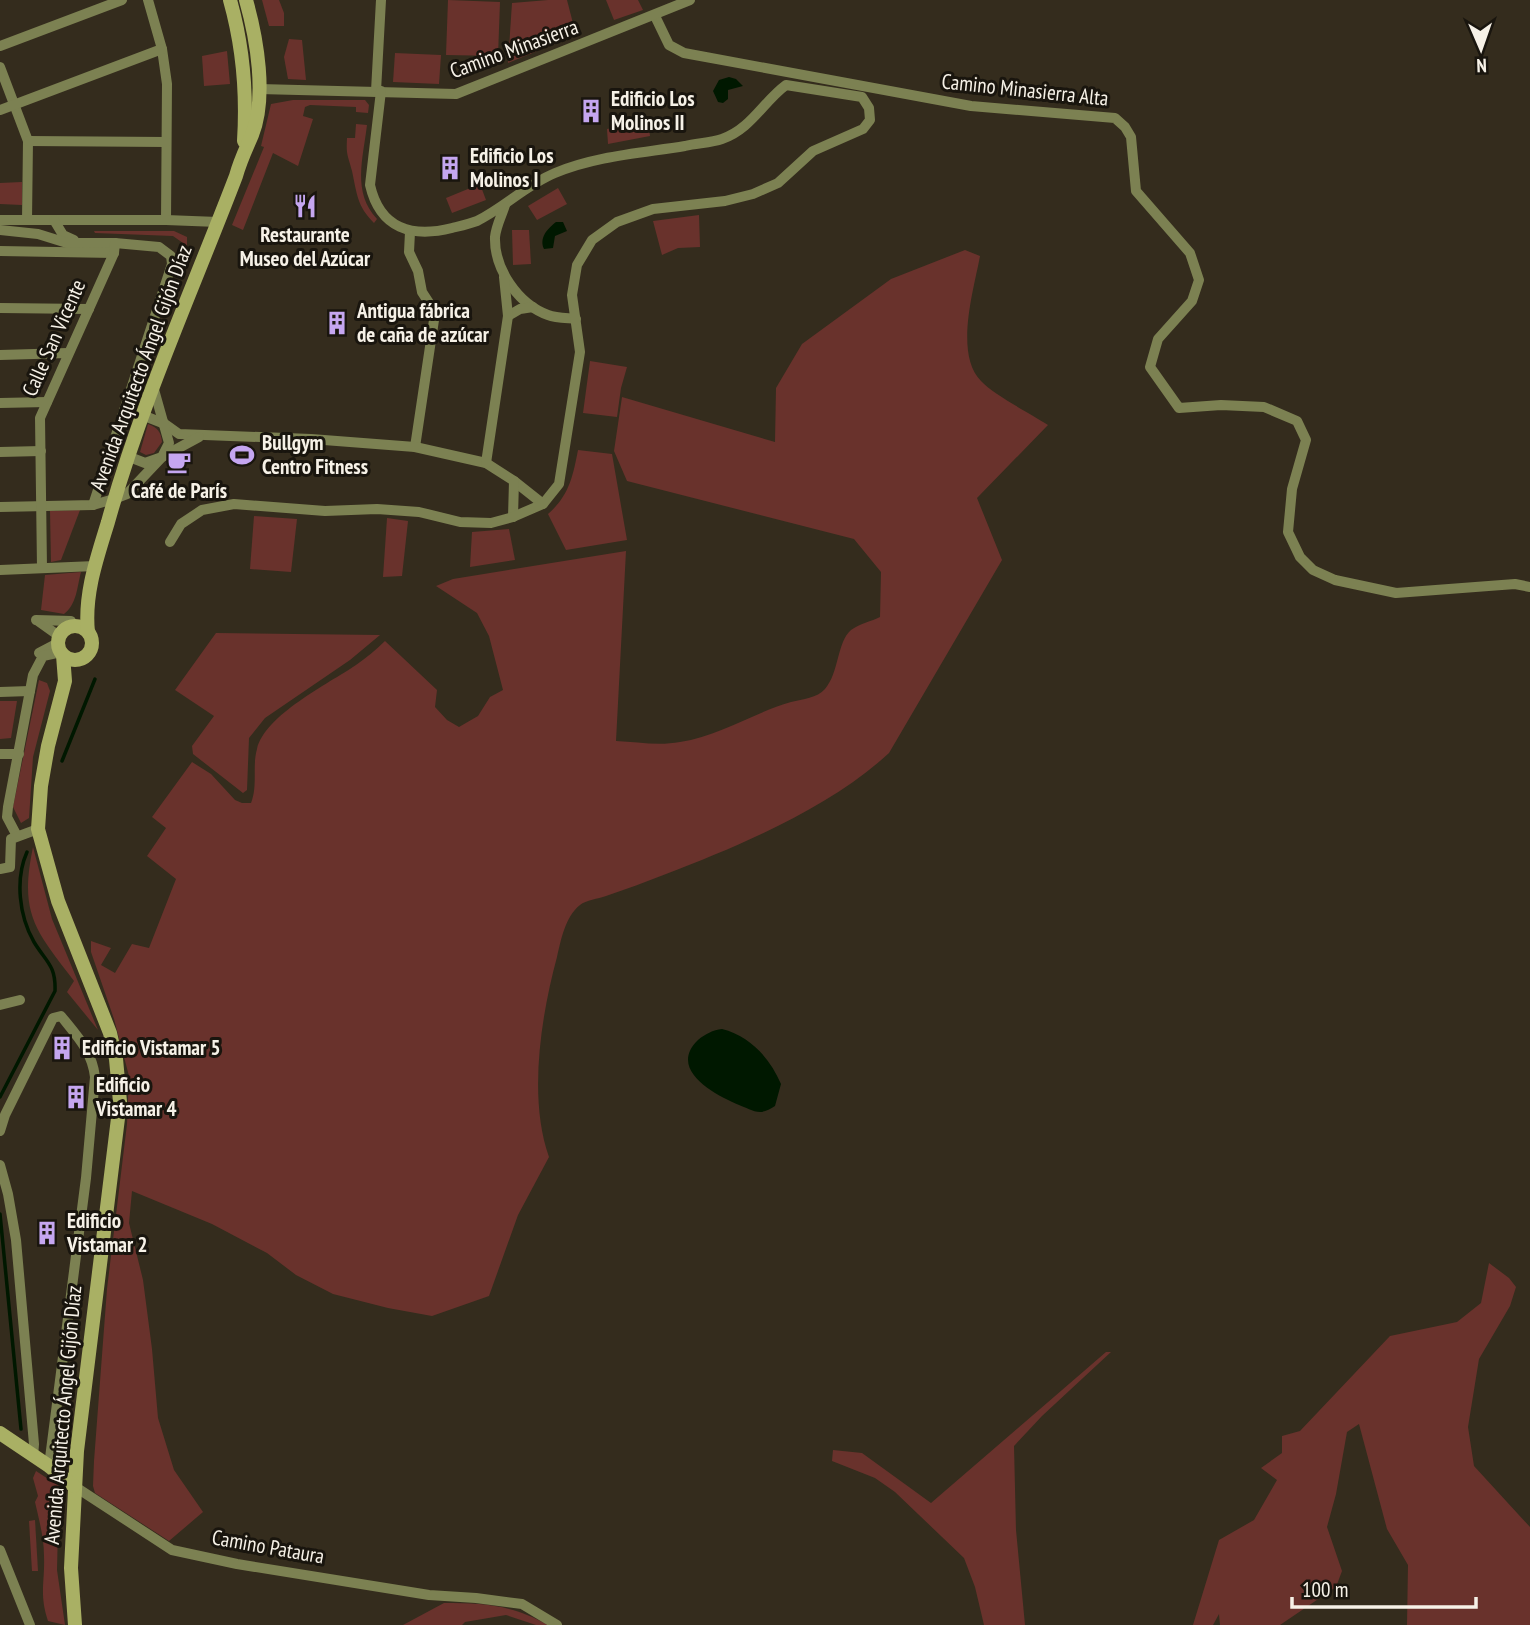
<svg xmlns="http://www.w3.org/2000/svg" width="1530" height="1625" viewBox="0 0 1530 1625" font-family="'PT Sans Narrow',sans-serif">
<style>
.green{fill:#69322c}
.water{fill:#001800}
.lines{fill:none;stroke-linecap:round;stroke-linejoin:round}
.stream{stroke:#001800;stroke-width:3.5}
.street{stroke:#7c8152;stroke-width:10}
.secondary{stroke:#a9b064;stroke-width:14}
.labels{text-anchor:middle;stroke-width:6;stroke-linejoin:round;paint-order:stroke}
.street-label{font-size:21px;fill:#f6f1e7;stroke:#19150e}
.poi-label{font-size:21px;font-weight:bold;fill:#f6f1e7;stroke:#19150e;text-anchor:start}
</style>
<rect width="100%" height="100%" fill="#342c1d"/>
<g class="green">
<polygon points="262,0 279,0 284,13 284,26 269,26"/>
<polygon points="448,0 500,2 498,56 446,55"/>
<polygon points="548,0 567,0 576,35 508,63 512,3"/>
<polygon points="606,0 638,0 643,10 614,20"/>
<polygon points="289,39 302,40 306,80 288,79 284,57"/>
<polygon points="227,51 230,84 204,86 202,56"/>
<polygon points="395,53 441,55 439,84 393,82"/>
<polygon points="293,100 365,100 369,105 368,113 356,112 356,107 310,105 305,107 303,116 313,119 298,166 273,153 243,230 232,225 264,147 261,146 271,104"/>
<polygon points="648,121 650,136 608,144 607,129"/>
<path d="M356 124 367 125C363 159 352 192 377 219L374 223C357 206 357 194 352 171 348 155 346 156 347 138H355Z"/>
<polygon points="22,182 22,205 0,204 0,183"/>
<polygon points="480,184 486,200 452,213 446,198"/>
<polygon points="558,188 567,204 537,220 528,206"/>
<polygon points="699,215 700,247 678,248 662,255 653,221"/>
<polygon points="512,230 529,230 531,264 513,265"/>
<polygon points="94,231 174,231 187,237 187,256 183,243 173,236 95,233"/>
<path d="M965 250 980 256C974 289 954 354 981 381 994 395 1031 414 1048 425L977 498 1002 560 889 753C831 807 740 846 666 874 646 882 626 889 606 896 598 899 586 900 580 905 565 917 561 940 557 957 541 1016 528 1098 549 1157L518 1215 489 1296 432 1316 388 1308 333 1294 296 1275 267 1253 212 1224 132 1191 129 1223 143 1280 152 1349 158 1418 174 1470 203 1512 169 1541 95 1493 93 1486 94 1461 107 1289 127 1124 129 1076 114 1019 91 952V941L111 948 101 965 115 973 132 944 149 948 176 879 147 856 166 828 152 817 192 762 211 774 235 800 242 803H251C258 785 252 766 257 749 265 715 328 684 356 665 366 658 376 650 385 641L437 690 435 707 447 720 459 727 478 716 490 697 503 690 489 636 477 613 436 586 453 579 626 551 616 741C637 742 659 746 680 742 719 736 753 713 791 702 803 699 817 698 825 689 839 673 837 642 851 630 859 624 872 621 880 617L881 572 854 539 627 481 614 451 622 397 775 442 776 388 802 344 891 279Z"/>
<polygon points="590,361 627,367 621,388 617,417 583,413"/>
<path d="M148 424C158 428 161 432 162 442L154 453 146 455 140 452Z"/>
<path d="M578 450 612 454 627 540 566 550 548 514C569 496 573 476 578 450Z"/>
<polygon points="80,510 61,560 51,562 50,511"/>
<polygon points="254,516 297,519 291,572 250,569"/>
<polygon points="387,518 408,521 402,576 383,577"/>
<polygon points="509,529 515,560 470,567 472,532"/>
<path d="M81 572C77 587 77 604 64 614L41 610 45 575Z"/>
<polygon points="216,633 380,635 350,660 265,718 249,738 247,790 243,793 193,754 192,746 214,716 175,690"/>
<polygon points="39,680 47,683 50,691 33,757 29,818 21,823 13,807"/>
<polygon points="0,701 17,701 11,738 0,739"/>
<path d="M33 847 52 919 98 1030 67 992 74 981C35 930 19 914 33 847Z"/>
<polygon points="1489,1263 1509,1278 1516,1287 1510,1306 1479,1359 1468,1427 1474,1466 1530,1527 1530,1625 1407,1625 1408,1565 1387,1529 1359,1424 1347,1432 1336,1494 1327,1527 1342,1571 1336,1587 1280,1625 1220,1625 1219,1614 1213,1625 1193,1625 1219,1540 1254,1520 1277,1480 1261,1468 1282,1453 1282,1436 1300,1431 1390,1336 1457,1322 1481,1303"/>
<polygon points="1106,1352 1111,1352 1042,1416 1014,1446 1016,1530 1025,1625 984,1625 975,1587 964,1558 895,1492 875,1478 832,1461 833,1450 862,1453 931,1503"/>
<path d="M36 1471 59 1486 57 1570 65 1625 48 1621C39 1594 45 1583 44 1556 44 1537 39 1520 35 1502L38 1496 33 1478Z"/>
<polygon points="35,1520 38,1571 32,1571 29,1521"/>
<path d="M444 1603C484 1603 513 1605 548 1625H536L506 1615 465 1622 462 1625H403Z"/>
</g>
<g class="water">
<polygon points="729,77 736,79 743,86 728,90 728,99 723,103 718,102 713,91 719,80"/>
<path d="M556 222H563L567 231 555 236 553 248 544 249C539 238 547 229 556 222Z"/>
<path d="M722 1029C750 1036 770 1058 781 1084L775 1106C770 1109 765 1112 760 1112 753 1112 745 1107 739 1105 716 1095 667 1070 698 1040 705 1034 713 1030 722 1029Z"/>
</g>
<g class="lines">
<g class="stream">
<polyline points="62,761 95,679"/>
<path d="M0 1097 55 991C56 965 46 962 34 942 19 916 15 879 27 852"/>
<polyline points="0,1214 21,1429"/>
</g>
<g class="street">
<polyline points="148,0 162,49 167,84 166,220"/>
<polyline points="655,16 669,45 684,53 971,106 1115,118 1125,127 1131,137 1136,191 1190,253 1199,280 1192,301 1158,339 1150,367 1179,408 1221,405 1264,407 1297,421 1306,440 1292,489 1288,532 1300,557 1313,570 1335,580 1396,593 1515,584 1530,587"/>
<polyline points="0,46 122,0"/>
<polyline points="0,67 28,141 27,220"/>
<polyline points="259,89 456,94 690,0"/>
<polyline points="376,91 381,0"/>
<polyline points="0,110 162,49"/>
<polyline points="28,141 166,142"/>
<path d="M505 205C502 215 496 226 495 237 494 269 518 304 548 315 556 318 567 318 576 319"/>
<polyline points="0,220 166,220 218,222"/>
<polyline points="54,220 63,235 74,240"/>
<polyline points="0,230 38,234 67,243 115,243"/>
<polyline points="410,232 409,252 418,271 422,292 433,309 434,320 415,447"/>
<polyline points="0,251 114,253"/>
<polyline points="0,308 89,309"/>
<polyline points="508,316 520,309 533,307"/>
<polyline points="0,355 68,353"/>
<polyline points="0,403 47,402"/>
<polyline points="142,415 165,424 179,434 311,439 415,447 486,463 514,481 543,504"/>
<polyline points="0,452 41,451"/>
<polyline points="127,456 145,463 162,457 169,443 153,386"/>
<polyline points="486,463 508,316 504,277"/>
<polyline points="0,507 93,505 114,499 127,494 162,457 199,437"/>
<polyline points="513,517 514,481"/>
<path d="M170 542 181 524 202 510 234 504 325 511 377 509 419 512 460 522 491 523 513 517 543 504 559 484 580 352 572 295 577 265 592 240 617 222 653 209 725 201 753 194 778 183 813 151 863 129 870 120 869 108 862 97 786 85C763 102 751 129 722 139 711 143 697 143 685 146 642 153 595 156 555 173 526 185 505 207 477 221 469 224 460 226 452 228 412 238 380 229 370 185L381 91"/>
<polyline points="42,568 40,418 114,253 115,243 159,247 171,256 172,264 93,505"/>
<polyline points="0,570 95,566"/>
<polyline points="36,620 71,621"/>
<polyline points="38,621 59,636"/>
<polyline points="39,653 58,643"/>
<polyline points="0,692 30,691"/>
<polyline points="0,754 19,754"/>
<polyline points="17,836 7,817 8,807 33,675 43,656 61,652"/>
<polyline points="0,869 10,867 11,839 38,829"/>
<polyline points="0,1005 20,1000"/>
<path d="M0 1131 5 1115 53 1018 61 1016C77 1036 92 1051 95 1077L86 1178 49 1466"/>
<polyline points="0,1165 8,1194 16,1240 34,1444 33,1457"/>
<polyline points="74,1486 172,1550 237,1564 429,1595 476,1598 522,1604 557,1625"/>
<polyline points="0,1550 30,1625"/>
</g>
<g class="secondary">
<path d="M230 0C243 46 247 93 244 141"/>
<circle cx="75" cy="643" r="17"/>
<path d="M88 632C84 594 97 558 108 522 141 403 192 291 236 176 240 161 246 149 252 135 267 97 257 39 246 0"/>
<polyline points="63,655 65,681 48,746 41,786 38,829 58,901 110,1033 116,1059 120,1102 77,1451 71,1568 75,1625"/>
<polyline points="0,1433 49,1466 74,1486"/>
</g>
</g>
<defs>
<g id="building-bare" transform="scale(1.89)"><path d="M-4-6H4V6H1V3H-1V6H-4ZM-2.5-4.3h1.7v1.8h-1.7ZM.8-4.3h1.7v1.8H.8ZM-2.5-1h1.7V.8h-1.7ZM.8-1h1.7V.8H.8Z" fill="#c5a6f0" stroke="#19150e" stroke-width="2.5" paint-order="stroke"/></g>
<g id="restaurant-bare" transform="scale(1.89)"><path d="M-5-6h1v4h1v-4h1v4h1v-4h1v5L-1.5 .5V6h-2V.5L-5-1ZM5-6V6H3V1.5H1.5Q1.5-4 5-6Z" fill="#c5a6f0" stroke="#19150e" stroke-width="2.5" paint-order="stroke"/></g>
<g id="stadium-bare" transform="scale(1.89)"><path d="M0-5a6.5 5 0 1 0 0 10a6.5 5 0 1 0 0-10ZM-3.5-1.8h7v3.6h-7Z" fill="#c5a6f0" stroke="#19150e" stroke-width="2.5" paint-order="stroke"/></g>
<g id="cafe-bare" transform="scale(1.89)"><path d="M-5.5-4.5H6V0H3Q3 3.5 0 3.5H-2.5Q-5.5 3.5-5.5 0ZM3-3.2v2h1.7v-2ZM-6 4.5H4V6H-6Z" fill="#c5a6f0" stroke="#19150e" stroke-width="2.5" paint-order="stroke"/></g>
</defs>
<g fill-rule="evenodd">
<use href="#building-bare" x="591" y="111"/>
<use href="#building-bare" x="450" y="168"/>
<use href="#restaurant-bare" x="305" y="206"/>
<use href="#building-bare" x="337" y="323"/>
<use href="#stadium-bare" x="242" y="455"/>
<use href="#cafe-bare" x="179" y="462"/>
<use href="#building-bare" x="62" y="1048"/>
<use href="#building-bare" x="76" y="1097"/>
<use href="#building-bare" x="47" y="1233"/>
</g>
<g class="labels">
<g class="street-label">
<text transform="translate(514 49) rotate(-20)" y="7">Camino Minasierra</text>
<text transform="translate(1025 90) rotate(6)" y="7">Camino Minasierra Alta</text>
<text transform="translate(54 338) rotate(-66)" y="7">Calle San Vicente</text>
<text transform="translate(141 368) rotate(-70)" y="7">Avenida Arquitecto Ángel Gijón Díaz</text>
<text transform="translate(63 1415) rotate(-85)" y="7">Avenida Arquitecto Ángel Gijón Díaz</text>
<text transform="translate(268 1547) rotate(10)" y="7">Camino Pataura</text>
</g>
<g class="poi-label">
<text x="611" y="106">Edificio Los<tspan x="611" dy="24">Molinos II</tspan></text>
<text x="470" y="163">Edificio Los<tspan x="470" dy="24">Molinos I</tspan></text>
<text x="305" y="242" text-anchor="middle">Restaurante<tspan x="305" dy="24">Museo del Azúcar</tspan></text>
<text x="357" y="318">Antigua fábrica<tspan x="357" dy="24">de caña de azúcar</tspan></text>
<text x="262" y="450">Bullgym<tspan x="262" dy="24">Centro Fitness</tspan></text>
<text x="179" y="498" text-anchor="middle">Café de París</text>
<text x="82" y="1055">Edificio Vistamar 5</text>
<text x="96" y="1092">Edificio<tspan x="96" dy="24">Vistamar 4</tspan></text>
<text x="67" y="1228">Edificio<tspan x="67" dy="24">Vistamar 2</tspan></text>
</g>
</g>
<g transform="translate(1481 49) rotate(178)" stroke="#19150e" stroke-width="5" paint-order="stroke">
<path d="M0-5L12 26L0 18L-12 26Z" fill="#f6f1e7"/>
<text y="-10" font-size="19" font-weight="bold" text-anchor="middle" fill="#f6f1e7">N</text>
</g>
<path d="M1292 1597v10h184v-10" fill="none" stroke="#f6f1e7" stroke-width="3.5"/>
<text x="1302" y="1597" font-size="21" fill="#f6f1e7" stroke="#19150e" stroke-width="5" paint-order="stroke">100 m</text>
</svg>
